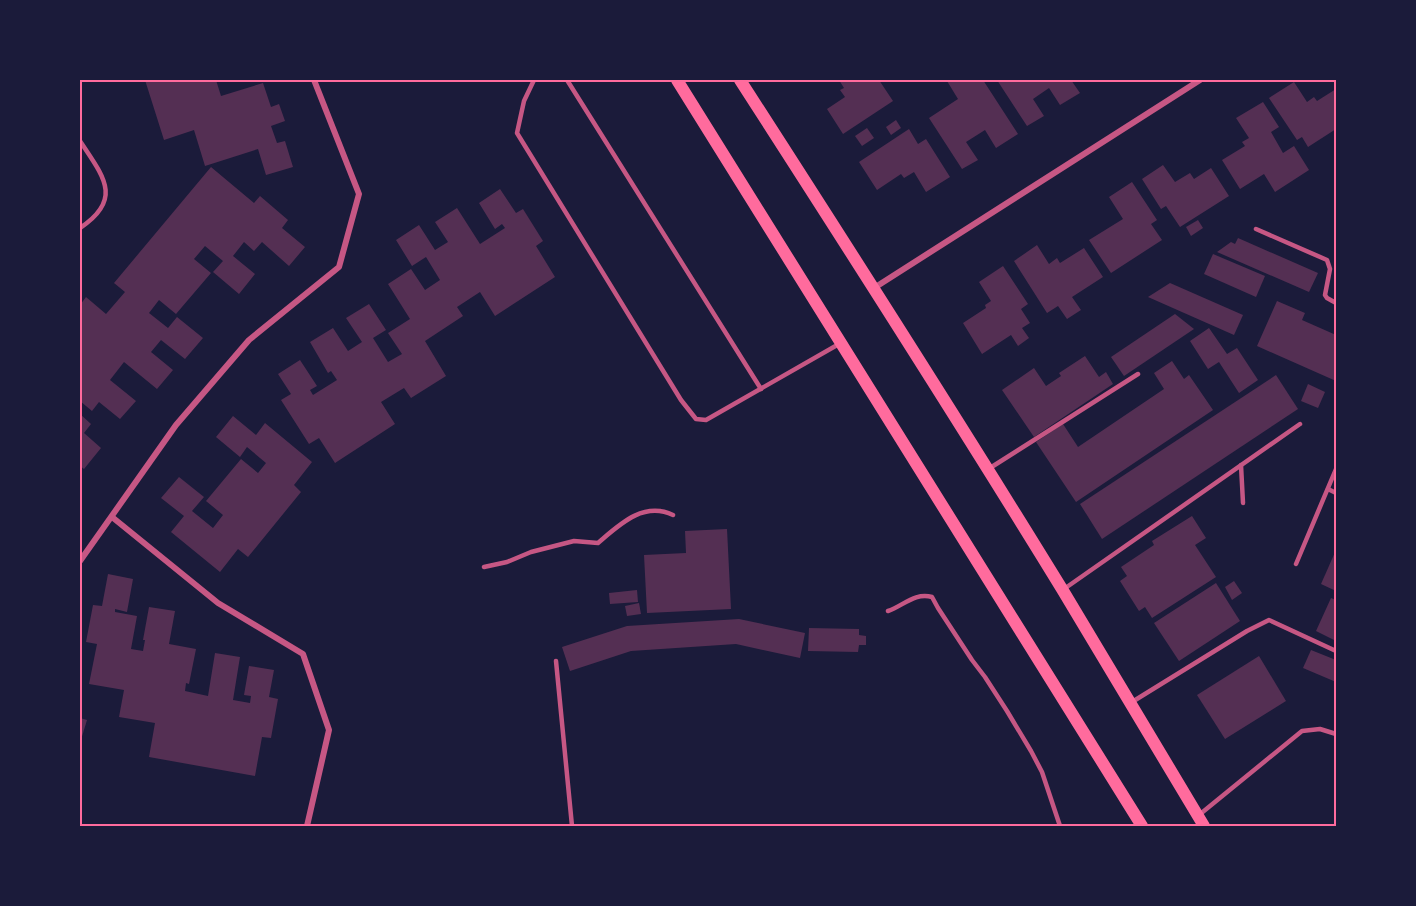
<svg xmlns="http://www.w3.org/2000/svg" width="1416" height="906" viewBox="0 0 1416 906" font-family="Literata,serif">
<style>
.building{fill:#542f53}
.lines{fill:none;stroke-linecap:round;stroke-linejoin:round}
.service{stroke:#c65784;stroke-width:4.5}
.minor{stroke:#c65784;stroke-width:6}
.secondary{stroke:#ff6b9d;stroke-width:12}
.neatline{fill:none;stroke:#ff6b9d;stroke-width:2}
</style>
<rect width="100%" height="100%" fill="#1b1b3a"/>
<g class="building">
<polygon points="145,80 216,80 221,96 263,83 271,107 279,104 285,121 271,126 277,143 285,141 293,167 266,175 258,149 205,166 194,130 164,140"/>
<polygon points="839,80 879,80 893,101 843,134 827,109 845,97 840,90 844,88"/>
<polygon points="949,80 983,80 1018,134 996,148 985,130 966,142 978,160 962,169 929,118 958,99 947,81"/>
<polygon points="997,80 1071,80 1080,93 1060,105 1049,88 1033,99 1044,116 1027,126"/>
<polygon points="1294,82 1307,102 1314,97 1317,101 1336,89 1336,129 1308,147 1302,137 1297,140 1269,98"/>
<polygon points="1263,102 1279,127 1271,132 1283,153 1294,146 1309,170 1275,192 1264,174 1240,189 1222,160 1245,146 1242,142 1249,138 1236,118"/>
<polygon points="896,120 901,128 891,135 886,127"/>
<polygon points="867,128 874,138 862,146 855,136"/>
<polygon points="909,129 918,144 926,139 950,177 926,192 914,172 904,178 901,174 877,190 859,162"/>
<polygon points="1163,165 1175,182 1190,173 1194,179 1211,168 1229,196 1180,227 1166,206 1161,209 1142,179"/>
<polygon points="211,167 254,203 260,196 288,220 282,228 305,247 289,266 262,242 254,251 244,242 233,256 255,274 239,294 213,272 223,261 205,246 194,259 211,273 176,314 159,300 149,313 168,328 177,317 203,338 185,359 161,340 151,352 173,370 157,389 124,362 110,380 136,401 120,419 99,402 92,411 80,401 80,305 86,297 106,314 125,292 114,283"/>
<polygon points="1132,182 1157,220 1151,224 1162,240 1111,273 1089,240 1123,219 1109,197"/>
<polygon points="500,189 516,213 523,209 543,241 536,246 555,277 495,316 480,292 457,307 463,316 425,341 446,376 411,398 404,388 381,402 395,424 335,463 319,438 309,444 281,400 291,394 278,374 300,360 317,386 310,390 313,395 337,380 331,371 328,373 310,342 333,328 348,351 362,342 346,318 369,304 386,330 373,338 388,362 402,354 388,333 410,319 388,284 411,269 425,290 440,280 426,257 412,266 396,240 419,225 435,250 448,242 435,222 457,208 480,244 505,228 502,224 495,229 479,203"/>
<polygon points="1198,220 1203,228 1191,236 1186,227"/>
<polygon points="1238,238 1318,273 1309,292 1217,252 1231,242 1235,244"/>
<polygon points="1037,245 1049,264 1057,258 1060,263 1084,248 1103,277 1072,297 1081,310 1067,319 1058,306 1047,313 1014,261"/>
<polygon points="1213,254 1265,276 1256,297 1204,274"/>
<polygon points="1003,266 1028,304 1021,309 1030,323 1022,328 1029,338 1018,346 1011,335 982,354 963,323 986,308 985,305 991,301 979,282"/>
<polygon points="1170,283 1243,315 1234,335 1148,297"/>
<polygon points="1277,301 1305,313 1302,320 1336,335 1336,381 1257,346"/>
<polygon points="1175,314 1194,329 1124,376 1111,357"/>
<polygon points="1209,328 1227,354 1237,348 1258,380 1239,393 1219,362 1208,369 1190,341"/>
<polygon points="1085,356 1099,377 1106,372 1113,384 1034,437 1002,390 1034,368 1046,386 1061,376 1059,373"/>
<polygon points="1172,361 1184,379 1189,375 1213,410 1076,502 1036,442 1063,424 1078,447 1164,389 1154,373"/>
<polygon points="1276,375 1298,409 1102,539 1080,504"/>
<polygon points="1308,384 1325,392 1318,408 1301,401"/>
<polygon points="80,414 91,424 84,433 101,448 84,469 80,466"/>
<polygon points="233,416 256,435 265,423 312,462 294,485 301,492 248,557 238,549 220,572 171,532 184,516 161,498 179,477 204,497 192,511 213,528 223,515 206,501 241,459 258,473 266,463 247,447 240,457 216,437"/>
<polygon points="1192,516 1206,538 1195,545 1216,577 1152,618 1145,607 1139,611 1120,581 1127,576 1121,567 1154,545 1152,541"/>
<polygon points="727,529 731,609 647,613 644,555 686,553 685,531"/>
<polygon points="1336,550 1336,591 1321,584"/>
<polygon points="108,574 133,579 127,612 115,609 115,612 137,616 131,649 143,651 145,640 143,640 149,607 175,611 169,644 196,649 189,684 186,683 185,691 208,696 215,653 240,657 233,700 250,703 251,696 244,695 249,666 274,670 269,697 278,699 271,738 262,737 255,776 149,757 155,723 119,717 124,690 89,684 97,644 86,642 93,605 102,606"/>
<polygon points="1234,581 1242,593 1232,600 1225,587"/>
<polygon points="1216,583 1240,621 1179,661 1154,623"/>
<polygon points="637,590 638,602 610,604 609,593"/>
<polygon points="1331,598 1336,600 1336,641 1316,631"/>
<polygon points="639,603 641,614 627,616 625,606"/>
<polygon points="739,619 805,633 800,658 736,644 631,651 570,671 562,647 627,626"/>
<polygon points="809,628 859,629 859,635 866,636 866,645 859,645 858,652 808,651"/>
<polygon points="1311,650 1336,660 1336,682 1303,668"/>
<polygon points="1259,656 1286,701 1225,739 1197,695"/>
<polygon points="80,718 87,720 80,743"/>
</g>
<g class="lines">
<g class="service">
<polyline points="534,80 524,101 517,133 681,400 696,419 706,420 839,344"/>
<polyline points="567,80 761,389"/>
<path d="M80 228C124 199 103 176 80 141"/>
<polyline points="1256,229 1327,260 1330,269 1325,295 1327,298 1336,303"/>
<polyline points="1241,465 1243,503"/>
<polyline points="990,468 1138,374"/>
<polyline points="1328,489 1336,493"/>
<polyline points="1296,564 1336,469"/>
<path d="M484 567 507 562 531 552 574 541 598 543C619 525 643 501 673 515"/>
<polyline points="1064,589 1300,424"/>
<path d="M888 611C903 606 915 592 932 597L938 608 972 660 985 677 1007 711 1031 751 1042 772 1060 826"/>
<polyline points="556,661 572,826"/>
<polyline points="1132,702 1247,631 1269,620 1336,651"/>
<polyline points="1199,815 1302,731 1320,729 1336,734"/>
</g>
<g class="minor">
<polyline points="874,288 1200,80"/>
<polyline points="112,517 218,603 303,654 329,730 307,826"/>
<polyline points="80,561 176,425 249,340 339,267 359,194 314,80"/>
</g>
<g class="secondary">
<polyline points="677,80 1142,826"/>
<path d="M740 80C849 249 957 418 1062 589 1110 668 1157 747 1204 826"/>
</g>
</g>
<rect width="1416" height="906" fill="none" stroke="#1b1b3a" stroke-width="162"/>
<rect x="81" y="81" width="1254" height="744" class="neatline"/>
</svg>
